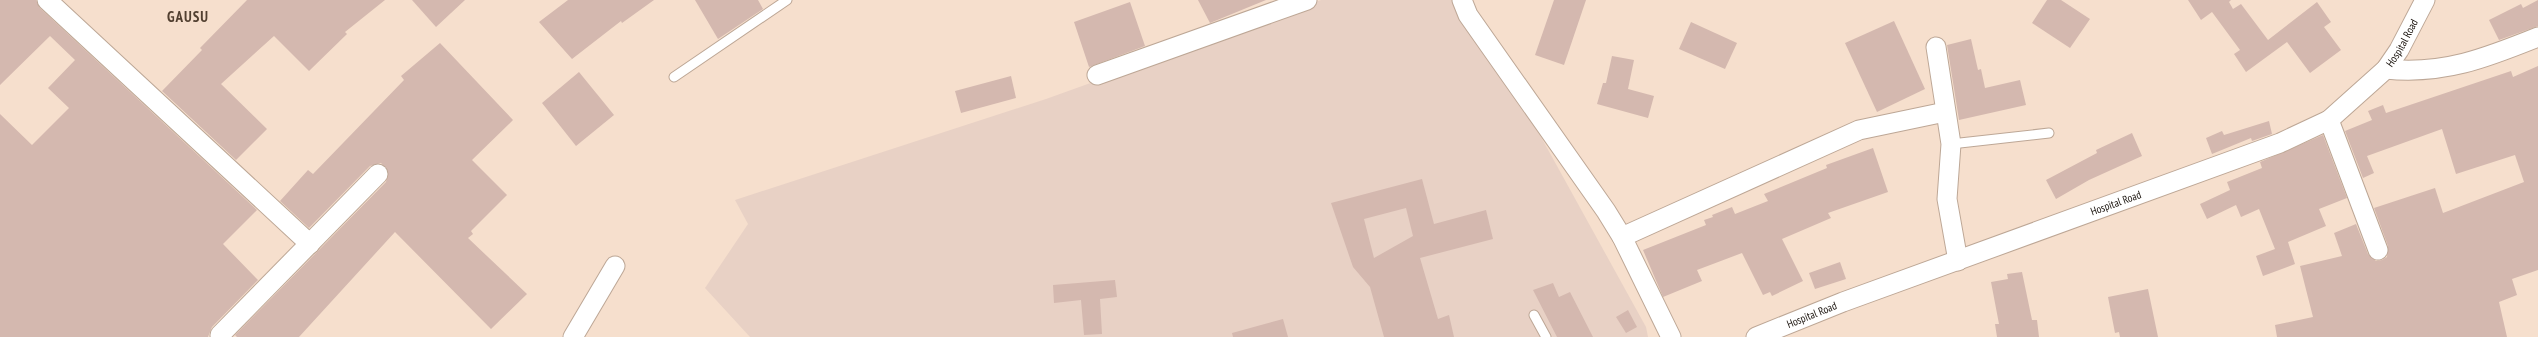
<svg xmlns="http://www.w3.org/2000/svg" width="2538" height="337" viewBox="0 0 2538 337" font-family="'PT Sans Narrow',sans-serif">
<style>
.medical{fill:#e8d1c5}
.building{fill:#d4b8af;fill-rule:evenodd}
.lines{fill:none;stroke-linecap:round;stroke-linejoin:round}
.service-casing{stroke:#bda796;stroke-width:11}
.minor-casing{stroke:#bda796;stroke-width:21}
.service{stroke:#fff;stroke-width:9}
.minor{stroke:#fff;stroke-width:19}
.labels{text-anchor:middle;stroke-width:3;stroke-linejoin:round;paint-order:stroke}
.street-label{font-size:11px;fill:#18110b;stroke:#f6dfcd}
.district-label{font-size:15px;font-weight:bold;letter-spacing:1px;fill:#524031;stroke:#f6dfcd}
</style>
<rect width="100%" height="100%" fill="#f6dfcd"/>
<polygon class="medical" points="1321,0 1454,0 1459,12 1541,137 1646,327 1648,337 750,337 705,288 748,224 735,200 1046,99"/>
<g class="building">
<polygon points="0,0 36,0 40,8 257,210 223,244 258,280 212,327 208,337 0,337 0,114 32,145 69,108 48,88 75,60 50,36 0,85"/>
<polygon points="247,0 385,0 345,32 347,34 309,71 274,36 221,84 267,129 236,160 162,91 202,50 200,48"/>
<polygon points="412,0 465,0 436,27"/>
<polygon points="568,0 654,0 622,23 621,21 572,59 539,22"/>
<polygon points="695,0 758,0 763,9 718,39"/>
<polygon points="1198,0 1266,0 1210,23"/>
<polygon points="1554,0 1586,0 1564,65 1535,55"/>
<polygon points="2047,0 2061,0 2090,19 2070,48 2032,23"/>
<polygon points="2188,0 2231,0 2229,2 2233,9 2241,4 2268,40 2317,2 2331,22 2324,27 2341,50 2310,73 2287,42 2246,72 2234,54 2240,50 2212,12 2201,20"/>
<polygon points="2538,0 2538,26 2499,40 2489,20 2521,4 2523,8"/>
<polygon points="1130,2 1145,46 1089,67 1074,22"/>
<polygon points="1894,21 1925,89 1877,112 1845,43"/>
<polygon points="1691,22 1737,43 1725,69 1679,49"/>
<polygon points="1971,39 1978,70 1981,69 1985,88 2020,80 2026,105 1959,120 1947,45"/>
<polygon points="440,43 513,120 472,160 507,195 471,231 473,234 468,238 527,294 491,329 395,232 299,337 237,337 235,335 386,182 388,171 381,163 370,166 309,228 280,201 308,170 313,174 404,80 401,76"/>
<polygon points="1612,56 1634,60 1628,89 1654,96 1648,118 1597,104 1603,83 1606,83"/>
<polygon points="2538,66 2538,270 2512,279 2517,295 2499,302 2507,337 2277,337 2275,325 2313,317 2300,266 2342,256 2334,233 2356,224 2368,254 2376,261 2382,260 2387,257 2388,246 2374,208 2435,188 2443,213 2524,182 2515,155 2456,174 2442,129 2367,156 2374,173 2363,178 2345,131 2372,120 2368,111 2383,105 2386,113 2511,71 2513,77"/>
<polygon points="579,72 614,115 576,146 542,103"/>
<polygon points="1011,76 1016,98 961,113 955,91"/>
<polygon points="2269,121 2272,134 2252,141 2251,138 2212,154 2206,138 2222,131 2224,135"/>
<polygon points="2132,133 2142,156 2089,180 2056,199 2046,180 2097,153 2096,150"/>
<polygon points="2323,135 2347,198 2319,209 2326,226 2288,242 2295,264 2263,276 2256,256 2275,249 2259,209 2241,217 2236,205 2207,219 2200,204 2230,190 2227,182 2262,168 2260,162"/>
<polygon points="1873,148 1888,192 1828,213 1831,218 1782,239 1803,281 1772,296 1770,292 1763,295 1742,253 1697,270 1702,281 1663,297 1643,250 1706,225 1704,220 1713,217 1712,215 1732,207 1735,214 1768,201 1764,194 1827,168 1826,165"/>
<path d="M1422 179 1434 224 1486 210 1493 239 1420 258 1438 319 1449 315 1454 337H1384L1370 287 1353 267 1331 203ZM1406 208 1413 236 1374 258 1364 219Z"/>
<polygon points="1840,262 1846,279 1815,289 1809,273"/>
<polygon points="2022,272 2032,320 2037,320 2039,337 1997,337 1995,324 1999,324 1991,282 2008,279 2007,274"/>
<polygon points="1115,280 1117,297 1100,299 1102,334 1084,335 1081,300 1054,303 1053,285"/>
<polygon points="1553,283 1559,297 1570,292 1593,337 1557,337 1533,290"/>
<polygon points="2148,289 2158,337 2120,337 2119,332 2115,333 2108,297"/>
<polygon points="1628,310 1637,327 1626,333 1616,317"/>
<polygon points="1283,319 1288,337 1233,337 1232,333"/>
</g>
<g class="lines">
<g class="service-casing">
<g id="service">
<polyline points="674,77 787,0"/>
<polyline points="1951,144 2049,133"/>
<polyline points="1534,315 1546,337"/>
</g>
</g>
<g class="minor-casing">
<g id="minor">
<polyline points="47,0 310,244"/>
<polyline points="1462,0 1468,15 1606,211 1622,237 1671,337"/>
<polyline points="1936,47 1951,144 1947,199 1958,261"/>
<path d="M2386 69C2443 75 2486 58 2538 37"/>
<polyline points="1097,75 1307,0"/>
<polyline points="2329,120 2378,250"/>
<polyline points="1622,237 1859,130 1945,112"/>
<polyline points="220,335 378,174"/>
<polyline points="573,337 615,266"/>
<path id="s1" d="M1756 337 1843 302 2280 143 2329 120 2386 69 2399 50 2425 0"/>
</g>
</g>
<use href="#service" class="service"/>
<use href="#minor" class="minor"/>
</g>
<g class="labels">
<g class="street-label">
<text dy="4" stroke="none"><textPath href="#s1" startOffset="720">Hospital Road</textPath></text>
<text dy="4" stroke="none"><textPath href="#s1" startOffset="384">Hospital Road</textPath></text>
<text dy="4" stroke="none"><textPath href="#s1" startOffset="60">Hospital Road</textPath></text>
</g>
<g class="district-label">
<text x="188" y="22">GAUSU</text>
</g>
</g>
</svg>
